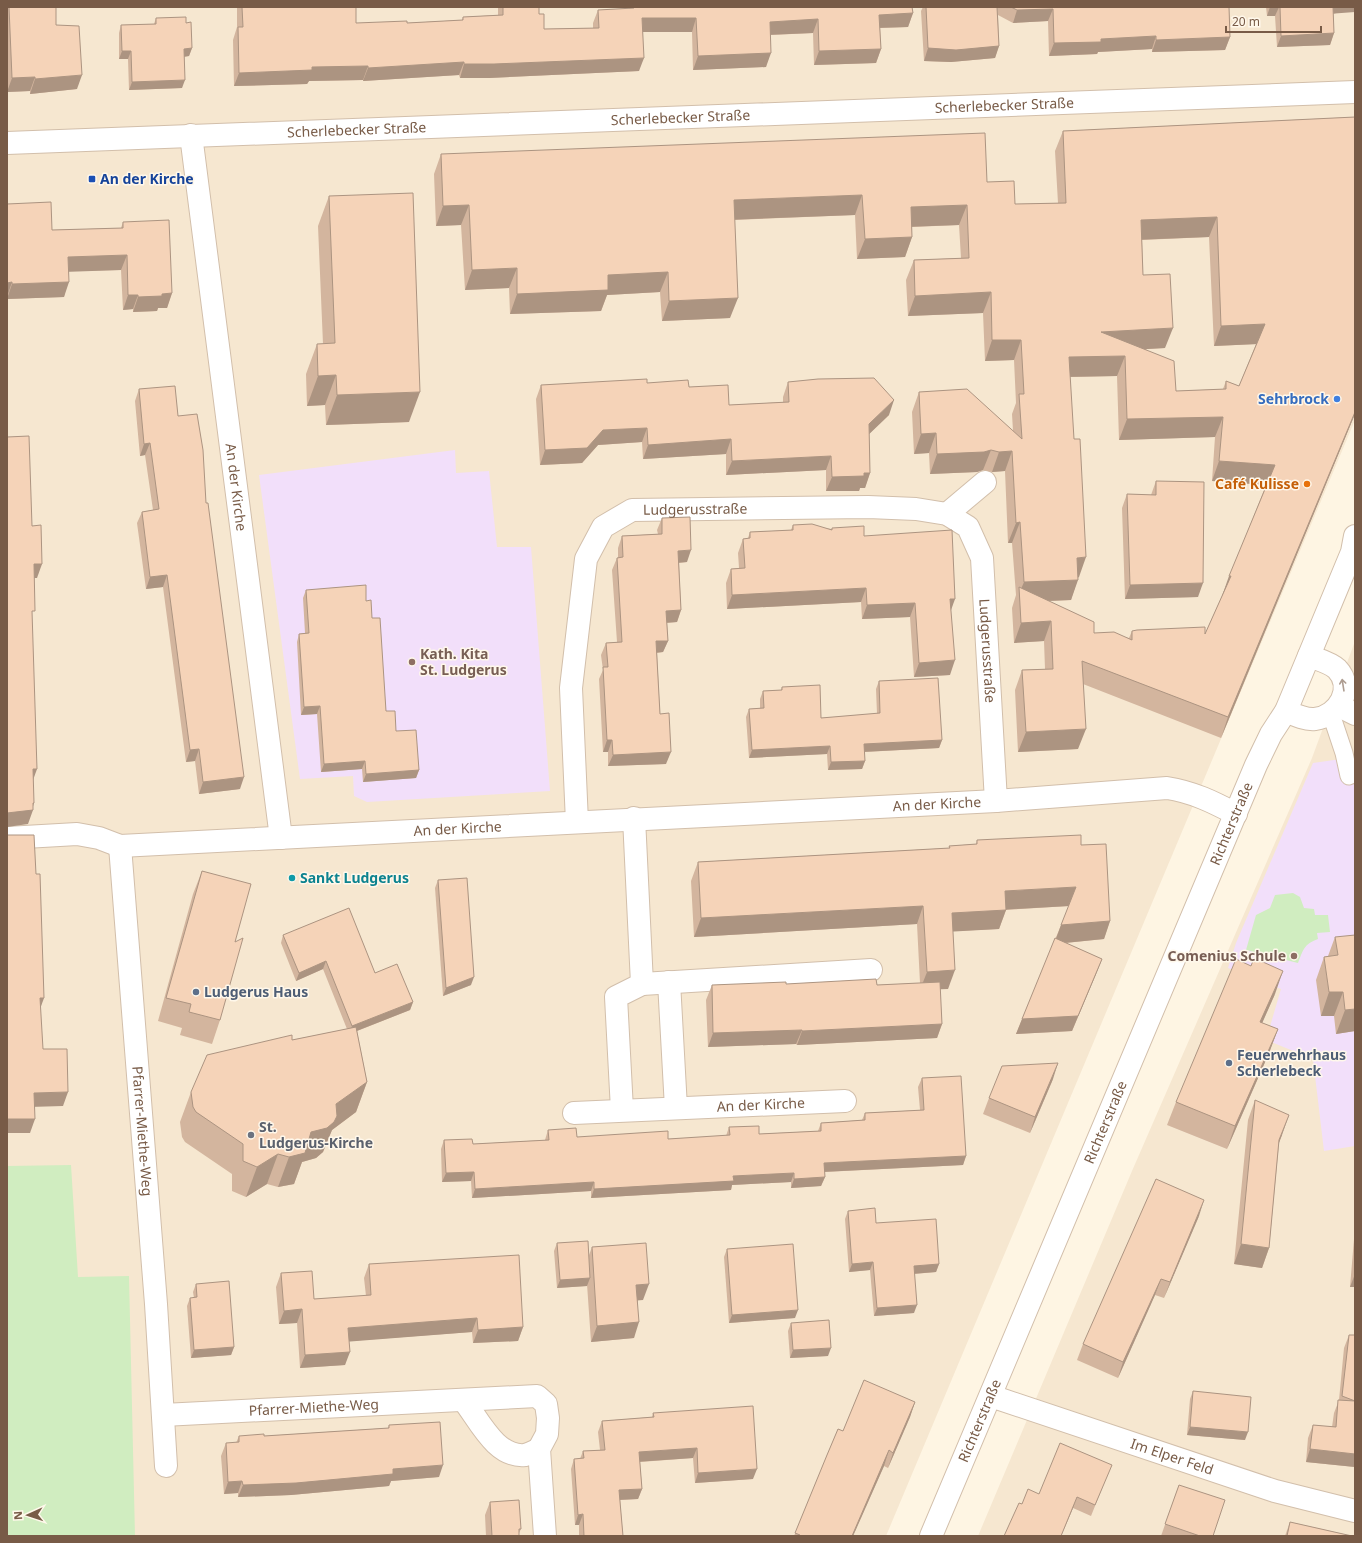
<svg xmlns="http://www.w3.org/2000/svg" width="1362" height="1543" viewBox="0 0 1362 1543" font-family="'Noto Sans',sans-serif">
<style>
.residential{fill:#f6e7d0}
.education{fill:#f2dffa}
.green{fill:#d0edc0}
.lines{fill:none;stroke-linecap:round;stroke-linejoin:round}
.service-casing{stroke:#d2bfab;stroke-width:19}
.minor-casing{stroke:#d2bfab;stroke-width:24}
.tertiary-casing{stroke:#d2bfab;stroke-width:24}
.service{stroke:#fff;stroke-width:17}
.minor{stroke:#fff;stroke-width:22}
.tertiary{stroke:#fff;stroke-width:22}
.wall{fill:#d3b59e;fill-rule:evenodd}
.shaded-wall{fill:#ac9481}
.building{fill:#f5d3b8;stroke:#ac9481;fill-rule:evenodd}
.oneway{stroke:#ae9d91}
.transit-dot{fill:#1a4fb4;stroke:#fff8eb;stroke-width:1.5}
.shop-dot{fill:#3f7fe0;stroke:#fff8eb;stroke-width:1.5}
.food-dot{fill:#e8710a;stroke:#fff8eb;stroke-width:1.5}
.education-dot{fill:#8d6e63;stroke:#fff8eb;stroke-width:1.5}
.culture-dot{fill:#0f9aa8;stroke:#fff8eb;stroke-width:1.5}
.service-dot{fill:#5c6f8a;stroke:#fff8eb;stroke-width:1.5}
.worship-dot{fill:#6b7280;stroke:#fff8eb;stroke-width:1.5}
.labels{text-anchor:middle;stroke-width:3;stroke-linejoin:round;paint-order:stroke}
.street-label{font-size:14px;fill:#785b47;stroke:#fff8eb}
.transit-label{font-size:14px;font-weight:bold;fill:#164399;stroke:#fff8eb;text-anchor:start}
.shop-label{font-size:14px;font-weight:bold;fill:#366cbe;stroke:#fff8eb;text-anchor:end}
.food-label{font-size:14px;font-weight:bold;fill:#c56008;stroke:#fff8eb;text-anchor:end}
.education-label{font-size:14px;font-weight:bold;fill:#785e54;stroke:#fff8eb;text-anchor:start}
.culture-label{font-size:14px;font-weight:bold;fill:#0d838f;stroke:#fff8eb;text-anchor:start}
.service-label{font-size:14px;font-weight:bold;fill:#4e5e75;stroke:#fff8eb;text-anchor:start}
.worship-label{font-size:14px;font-weight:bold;fill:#5b616d;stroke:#fff8eb;text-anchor:start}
</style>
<rect width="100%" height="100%" fill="#fef5e3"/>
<g class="residential">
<polygon points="7,7 1355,7 1355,420 886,1536 7,1536"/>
<polygon points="1355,641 1355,1536 978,1536 1132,1171 1312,758"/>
</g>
<g class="education">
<polygon points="455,450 456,473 489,471 497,547 531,547 550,791 367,802 354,796 353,776 300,779 259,475"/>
<polygon points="1355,757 1355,1146 1324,1151 1313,1059 1266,1040 1281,989 1228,968 1236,943 1313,763"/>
</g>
<g class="green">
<path d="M1293 893 1300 897 1304 908 1314 909 1315 915H1328L1330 932 1317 933 1318 939C1304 944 1303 950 1298 963L1246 950 1256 915 1270 908 1275 895Z"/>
<polygon points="71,1165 78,1277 129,1276 135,1536 7,1536 7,1166"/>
</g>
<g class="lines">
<g class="service-casing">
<polyline id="service" points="1331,714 1344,753 1349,776"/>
</g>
<g class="minor-casing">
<g id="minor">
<path id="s1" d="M191 135 281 838"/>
<polyline points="947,514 985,482"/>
<polyline points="1339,706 1355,714"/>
<path d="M1286 711C1295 715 1305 720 1315 719 1339 716 1355 688 1337 669 1331 663 1317 659 1309 656"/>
<path id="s2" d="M577 822 571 688 586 559 603 527 632 510 868 507 916 509 947 514 968 527 982 558 996 801"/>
<path id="s3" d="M7 838 77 834 99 838 120 846 996 801 1167 788C1193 792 1213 802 1236 814"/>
<path id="s4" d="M120 846 156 1304 166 1466"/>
<polyline points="669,982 676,1108"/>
<polyline points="642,984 871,970"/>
<polyline points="622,1110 616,997 642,984 634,818"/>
<path id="s5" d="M574 1113 845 1101"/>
<path id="s6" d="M991 1396 1275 1491 1355 1511"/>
<path d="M464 1401C479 1420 496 1458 525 1455 529 1454 535 1451 539 1449"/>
<path id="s7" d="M163 1415 537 1396 546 1404 548 1418 547 1434 539 1449 545 1536"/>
<path id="s8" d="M931 1536 1256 765 1271 734 1286 711 1352 552 1355 536"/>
</g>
</g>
<g class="tertiary-casing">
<g id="tertiary">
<path id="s9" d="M7 143 1355 92"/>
</g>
</g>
<use href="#service" class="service"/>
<use href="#minor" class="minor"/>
<use href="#tertiary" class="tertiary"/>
</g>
<g class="wall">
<polygon points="7,7 56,7 56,25 77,89 30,94 30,91 7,92"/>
<polygon points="237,7 356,7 356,23 407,23 462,20 463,17 498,15 498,7 539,7 539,14 544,29 593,28 593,23 598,10 629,9 629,7 912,7 913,13 908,27 880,28 881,49 876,63 814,65 813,33 771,35 766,67 693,70 692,32 643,32 639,71 489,78 460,78 459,75 363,81 363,80 309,81 307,84 234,86 233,40 237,27"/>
<polygon points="923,7 1229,7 1230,37 1225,50 1152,52 1152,49 1098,52 1097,54 1049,56 1048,21 1013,23 998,15 999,46 995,58 951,62 924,61 921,11"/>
<polygon points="1266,7 1355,7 1333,14 1334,33 1330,45 1277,47 1275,16 1267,16"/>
<polygon points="156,18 186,23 192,48 189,56 184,57 182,88 129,90 128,59 119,59 119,33 121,25 154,24"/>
<path d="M1355 117V414L1221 738 1083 684 1078 749 1018 752 1015 690 1022 670 1045 669 1044 641 1014 643 1012 608 1016 595 1012 543H1008L1005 471 992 472 983 470 977 472 930 474 929 453 914 454 912 412 919 392 1013 431 1012 414 1016 403 1014 360 985 361 983 313 908 316 906 280 914 260 961 258 959 225 912 227V237L905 257 857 259 855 215 734 220 730 318 662 321 660 292 607 295 601 311 510 314 509 288 465 290 461 225 436 226 434 174 441 154 987 182 1015 204 1058 203 1055 151 1063 131ZM1209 237 1214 346 1256 344 1239 386 1226 381 1223 389 1176 391 1146 349 1165 348 1143 275 1142 240ZM1117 376 1119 440 1215 437 1212 481 1266 485 1222 596 1205 634 1132 631 1129 638 1094 633 1048 601 1071 600 1078 578 1079 577 1070 377Z"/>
<polygon points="329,196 409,422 326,425 325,405 307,406 306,374 317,344 323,344 318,226"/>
<polygon points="7,204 52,230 121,228 123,222 172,293 167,308 158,308 157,311 133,312 133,309 123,310 121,270 69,271 64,297 7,299"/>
<polygon points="788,382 889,415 869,434 870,473 865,488 860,488 859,491 826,491 826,470 726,475 726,454 643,459 642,442 598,445 582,463 540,465 536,399 541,385 647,383 689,387 729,405 783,402 783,397"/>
<polygon points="139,389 178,416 206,503 240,789 199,794 195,761 186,762 163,587 146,589 137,523 142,512 153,510 145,455 140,456 135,401"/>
<polygon points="1156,481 1198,597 1125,599 1122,508 1127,494 1151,495"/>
<polygon points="662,518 687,562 679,563 681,610 677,622 667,623 668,641 663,652 657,653 660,714 666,764 608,766 608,752 603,752 599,679 603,670 601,655 606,643 617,642 612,570 617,558 618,558 618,548 622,536 658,534 657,530"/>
<polygon points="793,525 832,529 832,528 864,536 951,610 950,675 914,677 910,617 862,619 861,602 727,609 726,583 731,569 739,568 738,553 743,539 748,538 750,532 791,530"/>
<polygon points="306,590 366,601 372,618 386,711 396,731 419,770 416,778 363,782 362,769 321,772 317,714 301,715 297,642 299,634 305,633 303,598"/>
<polygon points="879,681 942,740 939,748 864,752 865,761 862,769 828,770 827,754 749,758 746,717 749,709 760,708 760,699 763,691 781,690 782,687 821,718 877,714 876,689"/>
<polygon points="977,840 1081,845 1110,921 1104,939 1065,943 1102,959 1096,974 1072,1031 1016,1034 1069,906 1006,910 999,929 953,931 948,989 940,989 942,1024 937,1038 797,1045 796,1044 708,1047 706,1000 712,985 786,984 877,985 920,983 917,924 694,937 691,881 698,862 949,848 949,846 976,844"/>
<polygon points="202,871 235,942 220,1020 212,1044 180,1035 182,1028 158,1021 193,894"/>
<polygon points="438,880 471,985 443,996 435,888"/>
<polygon points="283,935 375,973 413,1002 410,1010 357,1031 367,1082 356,1112 332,1130 323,1152 316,1158 302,1162 294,1184 278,1187 267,1184 246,1197 232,1191 232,1174 185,1142 182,1137 180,1122 191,1092 292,1040 347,1029 323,969 296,981 281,943"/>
<polygon points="1335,937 1355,1031 1336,1034 1334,1016 1321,1016 1316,980 1324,957 1328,956"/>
<polygon points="1275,994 1262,1023 1278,1029 1269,1053 1227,1149 1167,1125 1176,1102"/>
<polygon points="922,1078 966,1156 963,1165 824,1172 825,1177 821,1186 791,1188 791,1182 732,1185 731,1190 591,1198 591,1191 472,1198 471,1181 442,1182 441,1149 444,1140 473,1144 545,1140 548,1130 577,1137 668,1139 726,1136 729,1127 759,1134 818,1131 821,1123 862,1120 865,1113 920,1110 918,1087"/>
<polygon points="1053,1079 1030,1133 983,1114 989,1098"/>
<polygon points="1255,1100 1282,1135 1279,1143 1269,1248 1262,1268 1234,1264 1248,1120"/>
<polygon points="848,1211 876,1223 939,1264 936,1272 914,1274 914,1313 874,1316 870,1270 849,1272 845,1219"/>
<polygon points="1199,1216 1164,1298 1155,1295 1118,1378 1077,1360 1083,1344"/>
<polygon points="1355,1227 1355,1287 1350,1287"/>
<polygon points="557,1243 589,1255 592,1247 643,1300 638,1300 634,1338 591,1342 587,1284 587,1286 557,1288 554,1251"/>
<polygon points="727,1249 795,1318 729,1323 724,1257"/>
<polygon points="369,1264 523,1327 518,1341 473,1343 472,1332 349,1341 345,1365 300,1368 297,1323 279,1324 276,1287 281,1273 314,1299 366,1296 364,1278"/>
<polygon points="196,1284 234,1347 231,1355 191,1358 187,1306 190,1298 194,1298 193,1292"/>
<polygon points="791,1323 828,1356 790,1358 788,1331"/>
<polygon points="1355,1329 1355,1467 1306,1462 1308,1438 1313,1425 1332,1427 1334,1413 1339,1400 1344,1348 1349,1335 1354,1335"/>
<polygon points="1193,1391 1245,1440 1187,1435 1190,1399"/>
<polygon points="915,1402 910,1417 888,1468 884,1466 853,1536 794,1536 838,1429 843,1431"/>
<polygon points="653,1413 753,1479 695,1483 693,1458 640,1462 642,1489 638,1499 620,1500 623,1536 579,1536 579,1525 575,1525 571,1469 574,1459 580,1459 583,1451 600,1450 598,1432 602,1421 652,1417"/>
<polygon points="389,1425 439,1477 391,1481 389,1486 291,1495 238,1497 238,1493 224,1494 221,1456 226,1443 236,1443 239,1436 264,1436 388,1428"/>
<polygon points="1107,1476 1091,1516 1073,1508 1061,1536 1004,1536 1022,1504 1039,1494"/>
<polygon points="1179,1485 1213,1536 1161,1536"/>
<polygon points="490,1502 521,1529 519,1533 519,1536 486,1536 485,1515"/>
<polygon points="1290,1522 1352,1536 1285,1536"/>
</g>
<g class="shaded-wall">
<polygon points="1270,7 1279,7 1275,16 1267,16"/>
<polygon points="1331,7 1355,7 1355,12 1328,14"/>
<polygon points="1053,9 1048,21 1013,23 1017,10"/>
<polygon points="913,13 908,27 874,28 879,15"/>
<polygon points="642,18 696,18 692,32 638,32"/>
<polygon points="818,19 813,33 765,35 770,22"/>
<polygon points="1334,33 1330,45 1277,47 1281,36"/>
<polygon points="1156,36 1152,49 1098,52 1097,54 1049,56 1054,43 1101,39"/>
<polygon points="1230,37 1225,50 1152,52 1156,40"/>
<polygon points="999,46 995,58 951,62 924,61 928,48"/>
<polygon points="192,48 189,56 181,57 184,49"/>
<polygon points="881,49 876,63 814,65 819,51"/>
<polygon points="122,51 131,51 128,59 119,59"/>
<polygon points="771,53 766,67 693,70 698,56"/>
<polygon points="644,58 639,71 489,78 460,78 464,64"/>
<polygon points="464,62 459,75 363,81 368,68"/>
<polygon points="368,66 363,80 309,81 307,84 234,86 239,73 312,67"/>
<polygon points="82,75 77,89 30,94 35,79"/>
<polygon points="35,77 30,91 7,92 12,78"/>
<polygon points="185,80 182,88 129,90 132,82"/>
<polygon points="862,195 855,215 726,220 734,200"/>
<polygon points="469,205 461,225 436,226 443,206"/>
<polygon points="967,205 959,225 904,227 911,207"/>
<polygon points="1217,217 1209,237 1133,240 1141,220"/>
<polygon points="912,237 905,257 857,259 865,239"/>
<polygon points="127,255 121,270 63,272 68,257"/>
<polygon points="517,268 509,288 465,290 472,270"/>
<polygon points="668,272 660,292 607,295 601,311 510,314 517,294 608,275"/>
<polygon points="12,282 7,297 7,283"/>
<polygon points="69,282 64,297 7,299 12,284"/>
<polygon points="991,292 983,313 908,316 915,296"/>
<polygon points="172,293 167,308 158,308 157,311 133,312 138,297 162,294"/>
<polygon points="128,295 138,295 133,309 123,310"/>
<polygon points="738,298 730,318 662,321 669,301"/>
<polygon points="1265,324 1258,344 1214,346 1221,326"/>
<polygon points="1173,328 1165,348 1094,352 1101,332"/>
<polygon points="992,340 1021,340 1014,360 985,361"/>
<polygon points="1125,356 1117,376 1062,377 1069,357"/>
<polygon points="336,375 325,405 307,406 318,376"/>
<polygon points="420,392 409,422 326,425 337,395"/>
<polygon points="894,400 889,415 864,439 869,424"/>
<polygon points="1355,412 1355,414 1221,738 1228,717"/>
<polygon points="1223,417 1215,437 1119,440 1127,419"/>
<polygon points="647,428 642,442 598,445 582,463 540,465 545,450 603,430"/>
<polygon points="936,433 929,453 914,454 921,434"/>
<polygon points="731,439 726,454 643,459 648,445"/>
<polygon points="150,443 145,455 140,456 144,444"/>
<polygon points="991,450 983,470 977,472 930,474 937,454"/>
<polygon points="1012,451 1005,471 992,472 999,452"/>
<polygon points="831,456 826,470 726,475 732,461"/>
<polygon points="1219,461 1275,465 1267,485 1212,481"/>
<polygon points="864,473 870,473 865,488 860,488 859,491 826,491 832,477"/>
<polygon points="1020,522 1012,543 1008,543 1016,523"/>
<polygon points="691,550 687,562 674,563 678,551"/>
<polygon points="1086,557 1079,577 1070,578 1077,558"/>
<polygon points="34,564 42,564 37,578 29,578"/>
<polygon points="167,575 163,587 146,589 150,577"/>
<polygon points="1229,576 1231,576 1224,596 1222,596"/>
<polygon points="1078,580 1071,600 1020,602 1019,594 1024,582"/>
<polygon points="1203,583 1198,597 1125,599 1130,585"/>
<polygon points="866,588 861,602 727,609 732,595"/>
<polygon points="950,599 955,599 950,613"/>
<polygon points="915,603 910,617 862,619 867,605"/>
<polygon points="681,610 677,622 662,623 666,611"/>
<polygon points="1051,621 1044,641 1014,643 1021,623"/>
<polygon points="656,641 668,641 663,652 652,653"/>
<polygon points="955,660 950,675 914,677 919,663"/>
<polygon points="320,706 317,714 301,715 304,707"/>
<polygon points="1086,729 1078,749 1018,752 1026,732"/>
<polygon points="607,740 612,740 608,752 603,752"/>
<polygon points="942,740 939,748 861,752 864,744"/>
<polygon points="830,746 827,754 749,758 752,750"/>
<polygon points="199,749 195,761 186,762 190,750"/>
<polygon points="671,752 666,764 608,766 613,755"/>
<polygon points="365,761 362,769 321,772 324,764"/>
<polygon points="865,761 862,769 828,770 831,762"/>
<polygon points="33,769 37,769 32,783"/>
<polygon points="419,770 416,778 363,782 366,774"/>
<polygon points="244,777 240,789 199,794 203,782"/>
<polygon points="33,803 34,803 32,810 33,810 28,824 7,827 7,813"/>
<polygon points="1076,887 1069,906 998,910 1005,891"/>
<polygon points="923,906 917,924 694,937 701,918"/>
<polygon points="1006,910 999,929 945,932 952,913"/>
<polygon points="1110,921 1104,939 1054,944 1061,925"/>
<polygon points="1102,959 1096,974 1072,1031 1016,1034 1022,1019"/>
<polygon points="326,961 323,969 296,981 299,973"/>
<polygon points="955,970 948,989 920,990 927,972"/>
<polygon points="1283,971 1275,994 1252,1046 1260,1022"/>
<polygon points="474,977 471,985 443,996 446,988"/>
<polygon points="1329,992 1343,992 1334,1016 1321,1016"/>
<polygon points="40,998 44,998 39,1012"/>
<polygon points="413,1002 410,1010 349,1034 352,1026"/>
<polygon points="1355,1009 1355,1031 1336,1034 1345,1010"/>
<polygon points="942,1024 937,1038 797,1045 802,1031"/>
<polygon points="1278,1029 1269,1053 1227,1149 1235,1126"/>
<polygon points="802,1030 796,1044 708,1047 713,1033"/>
<polygon points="1058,1063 1053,1079 1030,1133 1035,1117"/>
<polygon points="367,1082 356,1112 332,1130 323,1152 316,1158 302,1162 294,1184 278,1187 289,1157 336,1104"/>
<polygon points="68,1092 63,1106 29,1107 34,1093"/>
<polygon points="1289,1115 1282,1135 1272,1160 1279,1140"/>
<polygon points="7,1119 35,1119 30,1133 7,1133"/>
<polygon points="278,1154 267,1184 246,1197 257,1167"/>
<polygon points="966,1156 963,1165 821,1172 824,1163"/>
<polygon points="474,1172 471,1181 442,1182 446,1173"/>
<polygon points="794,1173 791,1182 732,1185 731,1190 591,1198 594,1189 733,1176"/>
<polygon points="825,1177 821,1186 791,1188 794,1179"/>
<polygon points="594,1182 591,1191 472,1198 475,1189"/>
<polygon points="1204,1200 1199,1216 1164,1298 1170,1282"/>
<polygon points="1241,1244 1269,1248 1262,1268 1234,1264"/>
<polygon points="873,1262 870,1270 849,1272 852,1264"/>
<polygon points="939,1264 936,1272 911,1274 914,1266"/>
<polygon points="1355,1274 1355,1287 1350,1287"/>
<polygon points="590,1278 587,1286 557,1288 560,1280"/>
<polygon points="1161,1279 1155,1295 1118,1378 1123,1362"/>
<polygon points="649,1284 643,1300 631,1301 636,1285"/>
<polygon points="917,1305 914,1313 874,1316 877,1308"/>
<polygon points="302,1309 297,1323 279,1324 284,1311"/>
<polygon points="798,1310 795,1318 729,1323 732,1315"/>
<polygon points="477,1318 472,1332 344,1342 348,1328"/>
<polygon points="639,1322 634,1338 591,1342 597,1326"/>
<polygon points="523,1327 518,1341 473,1343 478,1330"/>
<polygon points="234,1347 231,1355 191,1358 194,1350"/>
<polygon points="831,1348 828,1356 790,1358 793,1350"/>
<polygon points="350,1352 345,1365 300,1368 305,1355"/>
<polygon points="915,1402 910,1417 888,1468 893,1453"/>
<polygon points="1190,1427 1248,1432 1245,1440 1187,1435"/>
<polygon points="697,1448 693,1458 635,1462 639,1452"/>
<polygon points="1310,1449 1355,1454 1355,1467 1306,1462"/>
<polygon points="889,1450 884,1466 853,1536 852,1536"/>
<polygon points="443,1465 439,1477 391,1481 389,1486 291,1495 238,1497 243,1485 393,1469"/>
<polygon points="757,1469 753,1479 695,1483 698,1473"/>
<polygon points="242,1481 238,1493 224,1494 228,1482"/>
<polygon points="642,1489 638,1499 616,1500 619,1490"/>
<polygon points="1077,1497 1073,1508 1061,1536"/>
<polygon points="583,1514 579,1525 575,1525 578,1515"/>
</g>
<g class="building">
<polygon points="9,7 56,7 56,25 79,26 82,75 35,79 35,77 12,78"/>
<polygon points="242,7 356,7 356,23 407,21 407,23 463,20 463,17 503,15 503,7 539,7 539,14 544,14 544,29 599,28 598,10 634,8 634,7 912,7 913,13 879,15 881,49 819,51 818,19 770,22 771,53 698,56 696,18 642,18 644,58 494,64 464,64 464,62 368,68 368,66 312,67 312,70 239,73 238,27 243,27"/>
<polygon points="926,7 997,7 999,46 956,50 928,48"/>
<polygon points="1011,7 1229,7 1230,37 1156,40 1156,36 1101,39 1101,42 1054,43 1053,9 1017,10"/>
<polygon points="1280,7 1333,7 1334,33 1281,36"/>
<polygon points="186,17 186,23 191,22 192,48 184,49 185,80 132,82 131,51 122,51 121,25 156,24 156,18"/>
<path d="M1355 117V412L1228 717 1082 661 1086 729 1026 732 1022 670 1053 669 1051 621 1021 623 1019 587 1094 622V633L1114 632 1132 640V631L1137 630 1205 627V634L1231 576H1229L1275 465 1219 461 1223 417 1127 419 1125 356 1069 357 1074 439H1080L1086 557 1077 558 1078 580 1024 582 1020 522 1016 523 1012 451 999 452 991 450 984 452 937 454 936 433 921 434 919 392 967 389 1022 439 1019 394H1024L1021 340H992L991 292 915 296 914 260 969 258 967 205 911 207 912 237 865 239 862 195 734 200 738 298 669 301 668 272 608 275V290L517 294V268L472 270 469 205 443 206 441 154 985 133 987 182 1014 181 1015 204 1066 203 1063 131ZM1217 217 1221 326 1265 324 1239 386 1226 381V389L1176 391 1174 361 1101 332 1173 328 1170 274 1143 275 1141 220Z"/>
<polygon points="413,193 420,392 337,395 336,375 318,376 317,344 335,343 329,196"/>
<polygon points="51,202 52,230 123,228 123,222 169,220 172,293 162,294 162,296 138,297 138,295 128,295 127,255 68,257 69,282 12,284 12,282 7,283 7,204"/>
<polygon points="874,378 894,400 869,424 870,473 864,473 864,476 832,477 831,456 732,461 731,439 648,445 647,428 603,430 587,448 545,450 541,385 647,379 647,383 688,380 689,387 728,385 729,405 789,402 788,382 818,379"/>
<polygon points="175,386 178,416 197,414 203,450 206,503 208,503 244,777 203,782 199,749 190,750 167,575 150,577 142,512 159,509 150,443 144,444 139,389"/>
<polygon points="29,436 32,526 41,525 42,564 34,564 35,611 32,611 37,769 33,769 34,803 33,803 33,810 7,813 7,437"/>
<polygon points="1156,481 1204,482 1203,583 1130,585 1127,494 1156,495"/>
<polygon points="690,517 691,550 678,551 681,610 666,611 668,641 656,641 660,714 669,713 671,752 613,755 612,740 607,740 603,667 608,667 606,643 622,642 617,558 623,557 622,536 662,534 662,518"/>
<polygon points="812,524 832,530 832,528 864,526 864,536 952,530 955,599 950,599 955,660 919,663 915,603 867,605 866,588 732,595 731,569 745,568 743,539 750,538 750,532 793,530 793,525"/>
<polygon points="366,585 366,601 371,600 372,618 380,618 386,711 395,711 396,731 416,730 419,770 366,774 365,761 324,764 320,706 304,707 299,634 309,633 306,590"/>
<polygon points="938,678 942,740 864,744 865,761 831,762 830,746 752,750 749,709 764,708 763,691 782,690 782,687 820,685 821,718 880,713 879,681"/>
<polygon points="7,835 34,835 36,874 40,874 44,998 40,998 43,1049 67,1049 68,1092 34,1093 35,1119 7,1119"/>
<polygon points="1081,835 1081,845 1106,844 1110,921 1061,925 1076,887 1005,891 1006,910 952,913 955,970 927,972 923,906 701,918 698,862 950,848 949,846 977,844 977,840"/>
<polygon points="202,871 251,884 235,942 243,938 220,1020 189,1012 191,1004 166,998"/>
<polygon points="467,878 474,977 446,988 438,880"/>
<polygon points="349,908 375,973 397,964 413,1002 352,1026 326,961 299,973 283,935"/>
<polygon points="1355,935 1355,1009 1345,1010 1343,992 1329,992 1324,957 1338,955 1335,937"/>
<polygon points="1055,938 1102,959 1078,1016 1022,1019"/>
<polygon points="1254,958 1283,971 1260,1022 1278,1029 1235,1126 1176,1102 1236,959 1251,966"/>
<polygon points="876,979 877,985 940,982 942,1024 802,1031 802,1030 713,1033 712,985 786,982 786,984"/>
<polygon points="356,1027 367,1082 336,1104 337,1116 334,1122 327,1128 311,1132 305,1153 289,1157 278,1154 257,1167 243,1161 243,1144 196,1112 193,1107 191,1092 207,1055 292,1035 292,1040"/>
<polygon points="1058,1063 1035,1117 989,1098 1002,1066"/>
<polygon points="961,1076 966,1156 824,1163 825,1177 794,1179 794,1173 733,1176 734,1181 594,1189 594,1182 475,1189 474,1172 446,1173 444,1140 472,1139 473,1144 549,1140 548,1130 576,1128 577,1137 668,1131 668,1139 730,1135 729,1127 759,1126 759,1134 821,1131 821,1123 865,1120 865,1113 924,1110 922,1078"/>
<polygon points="1255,1100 1289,1115 1279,1140 1269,1248 1241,1244"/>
<polygon points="1156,1179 1204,1200 1170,1282 1161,1279 1123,1362 1083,1344"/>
<polygon points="875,1208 876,1223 936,1219 939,1264 914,1266 917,1305 877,1308 873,1262 852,1264 848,1211"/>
<polygon points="588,1241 590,1278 560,1280 557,1243"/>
<polygon points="646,1243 649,1284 636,1285 639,1322 597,1326 592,1247"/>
<polygon points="793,1244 798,1310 732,1315 727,1249"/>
<polygon points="519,1255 523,1327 478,1330 477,1318 348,1328 350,1352 305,1355 302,1309 284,1311 281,1273 312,1271 314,1299 371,1295 369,1264"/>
<polygon points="229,1281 234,1347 194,1350 190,1298 197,1297 196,1284"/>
<polygon points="829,1320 831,1348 793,1350 791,1323"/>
<polygon points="1349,1335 1355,1335 1355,1454 1310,1449 1313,1425 1336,1427 1338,1400 1355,1401 1342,1396"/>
<polygon points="864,1380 915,1402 893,1453 889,1450 852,1536 799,1536 800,1535 795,1533 827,1455 838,1429 843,1431"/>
<polygon points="1193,1391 1251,1397 1248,1432 1190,1427"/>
<polygon points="753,1406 757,1469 698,1473 697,1448 639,1452 642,1489 619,1490 623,1536 584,1536 583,1514 578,1515 574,1459 584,1458 583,1451 605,1450 602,1421 654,1417 653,1413"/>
<polygon points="440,1422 443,1465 393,1469 393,1474 296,1483 243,1485 242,1481 228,1482 226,1443 239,1442 239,1436 264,1434 264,1436 389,1428 389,1425"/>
<polygon points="1060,1443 1112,1465 1095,1505 1077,1497 1061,1536 1004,1536 1019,1503 1022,1504 1028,1489 1039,1494"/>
<polygon points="1179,1485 1225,1500 1213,1536 1200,1536 1165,1524"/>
<polygon points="519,1500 521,1529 519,1529 519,1536 492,1536 490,1502"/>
<polygon points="1290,1522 1352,1536 1287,1536"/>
</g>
<defs><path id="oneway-shaft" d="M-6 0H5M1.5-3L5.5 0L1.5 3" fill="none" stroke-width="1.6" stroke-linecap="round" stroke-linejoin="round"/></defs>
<use class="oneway" href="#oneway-shaft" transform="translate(1343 685) rotate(-99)"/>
<rect class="transit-dot" x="88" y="175" width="8" height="8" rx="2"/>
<circle class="shop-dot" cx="1337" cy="399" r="4"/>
<circle class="food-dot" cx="1307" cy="484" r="4"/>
<g class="education-dot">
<circle cx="412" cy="662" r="4"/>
<circle cx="1294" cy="956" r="4"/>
</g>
<circle class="culture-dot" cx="292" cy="878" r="4"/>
<g class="service-dot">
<circle cx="196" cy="992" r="4"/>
<circle cx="1229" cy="1063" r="4"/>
</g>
<circle class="worship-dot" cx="251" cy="1135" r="4"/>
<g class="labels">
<g class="street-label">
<text dy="5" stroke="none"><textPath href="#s9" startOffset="998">Scherlebecker Straße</textPath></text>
<text dy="5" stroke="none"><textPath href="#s9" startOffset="674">Scherlebecker Straße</textPath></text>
<text dy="5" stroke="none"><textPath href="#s9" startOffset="350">Scherlebecker Straße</textPath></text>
<text dy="5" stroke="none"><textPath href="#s1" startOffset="355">An der Kirche</textPath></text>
<text dy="5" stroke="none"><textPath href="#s2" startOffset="397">Ludgerusstraße</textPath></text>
<text dy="5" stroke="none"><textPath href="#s2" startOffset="801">Ludgerusstraße</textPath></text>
<text dy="5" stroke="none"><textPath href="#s3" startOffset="933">An der Kirche</textPath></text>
<text dy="5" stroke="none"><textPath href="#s8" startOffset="773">Richterstraße</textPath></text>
<text dy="5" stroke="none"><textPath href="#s3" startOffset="453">An der Kirche</textPath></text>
<text dy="5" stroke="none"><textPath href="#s5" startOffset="187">An der Kirche</textPath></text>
<text dy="5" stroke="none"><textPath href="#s8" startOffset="449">Richterstraße</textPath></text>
<text dy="5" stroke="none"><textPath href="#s4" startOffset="286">Pfarrer-Miethe-Weg</textPath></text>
<text dy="5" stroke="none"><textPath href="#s7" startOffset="151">Pfarrer-Miethe-Weg</textPath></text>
<text dy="5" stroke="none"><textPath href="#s8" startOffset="125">Richterstraße</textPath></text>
<text dy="5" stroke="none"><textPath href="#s6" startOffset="191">Im Elper Feld</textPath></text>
</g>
<g class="transit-label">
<text x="100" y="184">An der Kirche</text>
</g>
<g class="shop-label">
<text x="1329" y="404">Sehrbrock</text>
</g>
<g class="food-label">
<text x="1299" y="489">Café Kulisse</text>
</g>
<g class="education-label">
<text x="420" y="659">Kath. Kita<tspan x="420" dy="16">St. Ludgerus</tspan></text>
<text x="1286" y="961" text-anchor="end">Comenius Schule</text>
</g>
<g class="culture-label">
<text x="300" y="883">Sankt Ludgerus</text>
</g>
<g class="service-label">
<text x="204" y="997">Ludgerus Haus</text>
<text x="1237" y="1060">Feuerwehrhaus<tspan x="1237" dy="16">Scherlebeck</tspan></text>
</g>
<g class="worship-label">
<text x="259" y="1132">St.<tspan x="259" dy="16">Ludgerus-Kirche</tspan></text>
</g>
</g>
<rect width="1362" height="1543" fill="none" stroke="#785b47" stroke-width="16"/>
<g transform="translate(28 1515) rotate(267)" stroke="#fff8eb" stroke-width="3" paint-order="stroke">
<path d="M0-3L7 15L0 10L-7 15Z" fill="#785b47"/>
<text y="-6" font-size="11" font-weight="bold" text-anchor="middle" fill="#785b47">N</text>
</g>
<path d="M1226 26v6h95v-6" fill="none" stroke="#785b47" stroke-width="2"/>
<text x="1232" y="26" font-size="12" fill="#785b47" stroke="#fff8eb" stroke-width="3" paint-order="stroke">20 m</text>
</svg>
